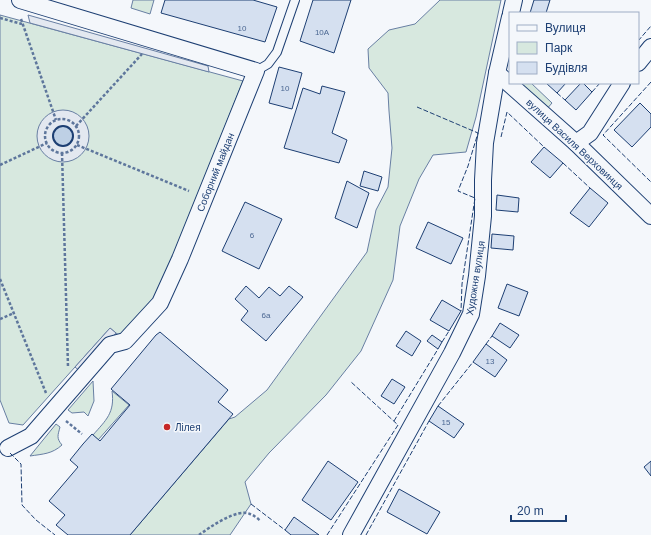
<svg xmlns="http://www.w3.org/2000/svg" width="651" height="535" viewBox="0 0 651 535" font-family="Helvetica,sans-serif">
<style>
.green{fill:#d7e8df;stroke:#687fa3}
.parking{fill:#e3e8f0;stroke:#687fa3}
.water{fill:#bed0e5;stroke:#687fa3}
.building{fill:#d5e0f0;stroke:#1d3f73}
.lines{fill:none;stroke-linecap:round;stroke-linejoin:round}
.lane-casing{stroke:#1d3f73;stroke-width:10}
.street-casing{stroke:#1d3f73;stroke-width:18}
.path{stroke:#5e769c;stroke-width:2.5;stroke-dasharray:3 2;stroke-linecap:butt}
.lane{stroke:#f4f7fb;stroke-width:8}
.street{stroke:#f4f7fb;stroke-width:16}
.fence{stroke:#1d3f73;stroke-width:1;stroke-dasharray:5 2;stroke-linecap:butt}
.wall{stroke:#1d3f73;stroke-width:2}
.poi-dot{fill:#c62828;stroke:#f4f7fb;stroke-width:1.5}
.labels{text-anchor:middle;stroke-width:3;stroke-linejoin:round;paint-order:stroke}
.number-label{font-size:8px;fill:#4b6792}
.street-label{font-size:10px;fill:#1d3f73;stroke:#f4f7fb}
.poi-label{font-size:10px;fill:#1d3f73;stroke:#f4f7fb;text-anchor:start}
</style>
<rect width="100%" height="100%" fill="#f4f7fb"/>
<g class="green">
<polygon points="133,0 154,0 150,14 131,8"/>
<polygon points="440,0 501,0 476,117 466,152 433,155 419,179 400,226 393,280 361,351 326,395 269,453 245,482 251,504 230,535 130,535 229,419 235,417 267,390 367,252 376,210 388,187 392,148 389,111 388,93 369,68 368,49 389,30 415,24"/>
<polygon points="0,15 243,81 156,300 121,337 110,328 23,425 9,423 0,400"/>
<polygon points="514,83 531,83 552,103 545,111"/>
<polygon points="93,381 94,401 88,416 84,412 72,413 68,410"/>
<path d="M112 391 129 405 98 440 93 435C106 420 115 413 112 391Z"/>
<path d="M56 424 60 427C58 435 56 438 62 445 52 454 43 454 30 456Z"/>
</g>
<g class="parking">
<polygon points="28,15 208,66 209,72 30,23"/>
<circle cx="63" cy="136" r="26"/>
<polygon points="110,328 116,333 82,373 75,367"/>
</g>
<circle class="water" cx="63" cy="136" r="10"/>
<g class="building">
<polygon points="165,0 253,0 277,7 265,42 161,13"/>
<polygon points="313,0 351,0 334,53 300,41"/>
<polygon points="534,0 550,0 546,13 530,13"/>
<polygon points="279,67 302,73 292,109 269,103"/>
<polygon points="546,83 566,83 557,93"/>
<polygon points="581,83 583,83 592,92 576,110 565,100"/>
<polygon points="322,86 345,92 332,133 347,140 339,163 284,148 303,88 320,94"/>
<polygon points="640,103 651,114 651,127 632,147 614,130"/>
<polygon points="544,147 563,163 550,178 531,162"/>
<polygon points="364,171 382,177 378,191 360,186"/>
<polygon points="347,181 369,193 357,228 335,218"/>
<polygon points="590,188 608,203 589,227 570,213"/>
<polygon points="497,195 519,198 518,212 496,210"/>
<polygon points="245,202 282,219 259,269 222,251"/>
<polygon points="428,222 463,238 451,264 416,248"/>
<polygon points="492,234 514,236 513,250 491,248"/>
<polygon points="507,284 528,292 519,316 498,308"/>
<polygon points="246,286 259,298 269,287 280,296 289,286 303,297 266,341 241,320 248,311 235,299"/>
<polygon points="442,300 461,311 449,331 430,320"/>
<polygon points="500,323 519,335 510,348 492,336"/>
<polygon points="406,331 421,341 412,356 396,346"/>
<polygon points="160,332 228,390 218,402 233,414 130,535 68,535 56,525 65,515 49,501 78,467 70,460 83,444 92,434 100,441 130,405 111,389 156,335"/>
<polygon points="432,335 442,342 438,349 427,341"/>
<polygon points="486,344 507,360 495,377 473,362"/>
<polygon points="392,379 405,387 394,404 381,396"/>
<polygon points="438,406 464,424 454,438 429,421"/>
<polygon points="328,461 358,482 331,520 302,500"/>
<polygon points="651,461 651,476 644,467"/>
<polygon points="399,489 440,512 427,534 387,512"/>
<polygon points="294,517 319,535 291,535 285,530"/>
</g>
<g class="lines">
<g class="lane-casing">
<polyline id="lane" points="256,71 268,64 277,52 295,0"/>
</g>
<g class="street-casing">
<g id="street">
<polyline points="511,13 514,0"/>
<polyline points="638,63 651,47"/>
<polyline points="497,73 576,143 651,216"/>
<polyline points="576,143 590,133 622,83"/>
<polyline points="8,448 31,436 110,345 125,341 160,303 180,259 256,71 20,0"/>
<polyline points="351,535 452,353 471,314 477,276 483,216 483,180 485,143 497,73 510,17"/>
</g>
</g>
<g class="path">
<polyline points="0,18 22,24"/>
<polyline points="21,19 56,120"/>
<circle cx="62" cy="136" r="17"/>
<polyline points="76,126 142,54"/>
<polyline points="77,145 189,191"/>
<polyline points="62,153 68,367"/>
<polyline points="0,165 47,143"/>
<polyline points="0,279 46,393"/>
<polyline points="0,319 14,313"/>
<polyline points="66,421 82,434"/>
<path d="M199 535C210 527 237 508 250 514 254 515 258 519 261 521"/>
</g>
<use href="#lane" class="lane"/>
<use href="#street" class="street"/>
<g class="fence">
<polyline points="638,41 651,26"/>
<polyline points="651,82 603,135 651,182"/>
<polyline points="592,92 600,83"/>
<polyline points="557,93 565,100"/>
<polyline points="417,107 478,133 468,166 458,191 475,198 462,284 461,311"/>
<polyline points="501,137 507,112 544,147"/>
<polyline points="563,163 590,188"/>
<polyline points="442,342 449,331"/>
<polyline points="486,344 492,336"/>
<polyline points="438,406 473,362"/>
<polyline points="394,421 438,349"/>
<polyline points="10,453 21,464 22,505 36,520 55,535"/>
<polyline points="251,504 285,530"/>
<polyline points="327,535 398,425 350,381"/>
<polyline points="366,535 429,421"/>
</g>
<circle class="wall" cx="63" cy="136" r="10"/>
</g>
<circle class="poi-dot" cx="167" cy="427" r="4"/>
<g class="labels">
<g class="number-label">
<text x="242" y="31">10</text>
<text x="322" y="35">10А</text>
<text x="285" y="91">10</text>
<text x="252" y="238">6</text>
<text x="266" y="318">6а</text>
<text x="490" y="364">13</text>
<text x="446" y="425">15</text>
</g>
<g class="street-label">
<text transform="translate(575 144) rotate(43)" y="4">вулиця Василя Верховинця</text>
<text transform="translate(215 172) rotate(-68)" y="4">Соборний майдан</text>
<text transform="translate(475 278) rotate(-81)" y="4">Художня вулиця</text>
</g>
<g class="poi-label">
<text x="175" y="431">Лілея</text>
</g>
</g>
<rect x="509" y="12" width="130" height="72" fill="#f4f7fb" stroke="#9eadc5"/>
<rect x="517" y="25" width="20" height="6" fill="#f4f7fb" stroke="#9eadc5"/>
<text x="545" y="32" font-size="12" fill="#1d3f73">Вулиця</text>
<rect x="517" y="42" width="20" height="12" fill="#d7e8df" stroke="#9eadc5"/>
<text x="545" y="52" font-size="12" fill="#1d3f73">Парк</text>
<rect x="517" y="62" width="20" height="12" fill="#d5e0f0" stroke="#9eadc5"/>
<text x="545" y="72" font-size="12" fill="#1d3f73">Будівля</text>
<path d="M511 515v6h55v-6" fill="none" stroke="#1d3f73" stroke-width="2"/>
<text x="517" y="515" font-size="12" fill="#1d3f73" stroke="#f4f7fb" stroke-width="3" paint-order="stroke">20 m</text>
</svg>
